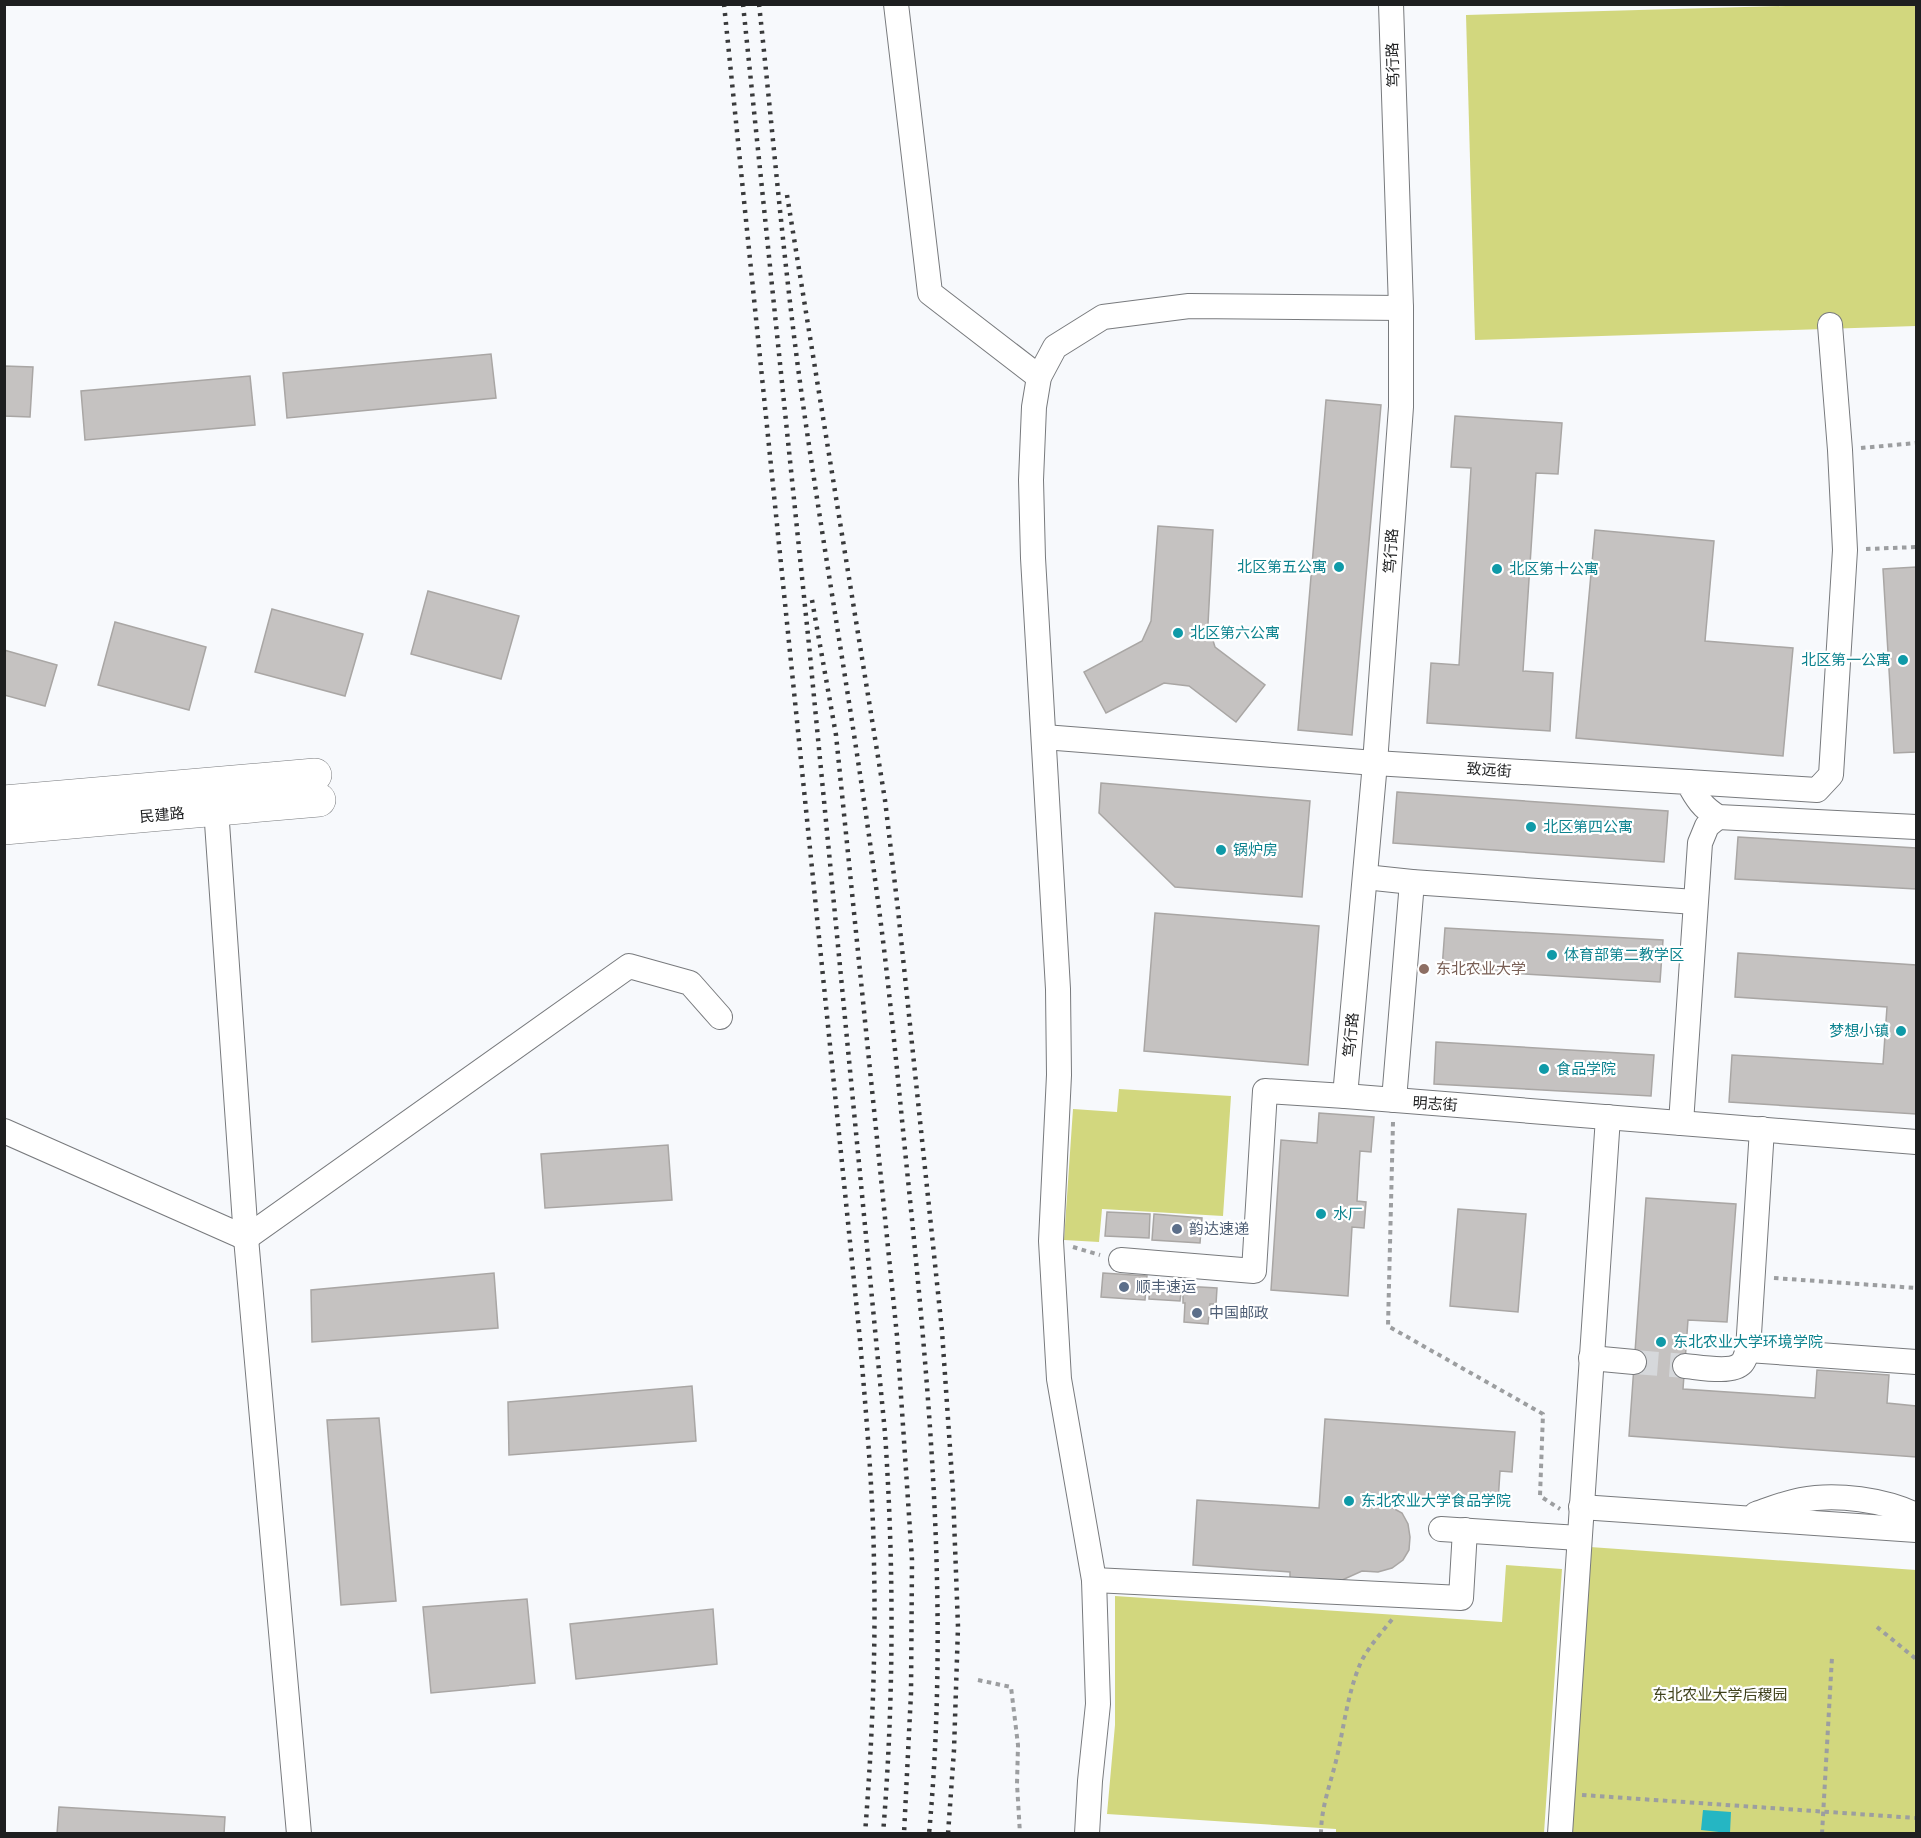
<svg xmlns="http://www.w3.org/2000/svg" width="1921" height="1838" viewBox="0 0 1921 1838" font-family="'Noto Sans','Noto Sans SC',sans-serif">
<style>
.green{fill:#d2d77e}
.water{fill:#25b6c3}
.building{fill:#c5c2c1;stroke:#a9a6a4;stroke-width:1.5}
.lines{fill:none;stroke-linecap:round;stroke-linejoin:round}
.street-tunnel{stroke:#d6d8db;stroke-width:24;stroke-dasharray:24 12;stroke-linecap:butt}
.street-casing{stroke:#787a7d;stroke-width:26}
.secondary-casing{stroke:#787a7d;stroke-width:34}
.path{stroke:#9c9ea0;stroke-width:4;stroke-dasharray:4.5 4.5;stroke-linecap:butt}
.street{stroke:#fff;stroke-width:24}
.secondary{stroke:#fff;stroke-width:33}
.rail{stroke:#393a3b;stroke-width:4.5;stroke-dasharray:3 6;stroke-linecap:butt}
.culture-dot{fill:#0f9aa8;stroke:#fff;stroke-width:2}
.education-dot{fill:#8d6e63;stroke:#fff;stroke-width:2}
.service-dot{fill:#5c6f8a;stroke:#fff;stroke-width:2}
.labels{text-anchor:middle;stroke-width:4.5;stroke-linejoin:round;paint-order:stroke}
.street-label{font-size:15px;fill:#1e1f20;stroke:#fff}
.culture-label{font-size:15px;fill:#0d838f;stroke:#fff;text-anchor:start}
.education-label{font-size:15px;fill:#785e54;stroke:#fff;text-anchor:start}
.service-label{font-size:15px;fill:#4e5e75;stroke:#fff;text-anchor:start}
.park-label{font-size:15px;fill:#3e401a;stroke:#fff}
</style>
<rect width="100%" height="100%" fill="#f7f9fc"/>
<g class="green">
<polygon points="1818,5 1916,5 1916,326 1475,340 1466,15"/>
<polygon points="1119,1089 1231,1096 1223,1216 1102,1209 1099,1242 1064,1240 1073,1109 1117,1112"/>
<polygon points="1590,1547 1916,1570 1916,1833 1570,1834"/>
<polygon points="1506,1565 1562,1569 1544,1833 1336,1834 1336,1829 1107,1814 1115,1725 1115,1596 1502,1622"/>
</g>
<polygon class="water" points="1703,1810 1731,1812 1730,1833 1719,1833 1719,1832 1701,1830"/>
<g class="building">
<polygon points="491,354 496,398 287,418 283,373"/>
<polygon points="4,366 33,367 30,417 4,416"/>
<polygon points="250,376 255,425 85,440 81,391"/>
<polygon points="1326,400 1381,405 1352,735 1298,730"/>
<polygon points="1455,416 1562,423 1558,474 1536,473 1523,671 1553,673 1550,731 1427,723 1431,663 1459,665 1471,468 1451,467"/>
<polygon points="1158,526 1213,530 1208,624 1215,647 1265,685 1236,722 1189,686 1164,683 1106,713 1084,672 1142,641 1151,621"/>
<polygon points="1595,530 1714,541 1705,641 1793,648 1783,756 1576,738"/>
<polygon points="1916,567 1916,752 1894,753 1883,569"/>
<polygon points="428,591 519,616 501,679 411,654"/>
<polygon points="272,609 363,634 345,696 255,672"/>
<polygon points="115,622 206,647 189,710 98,685"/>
<polygon points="4,650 57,665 45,706 4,695"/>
<polygon points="1101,783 1310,801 1302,897 1175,887 1099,813"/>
<polygon points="1397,792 1668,811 1664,862 1393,843"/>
<polygon points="1738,837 1916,848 1916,889 1735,879"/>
<polygon points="1155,913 1319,926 1308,1065 1144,1051"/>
<polygon points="1445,928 1663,940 1660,982 1442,969"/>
<polygon points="1738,953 1916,965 1916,1114 1729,1102 1732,1055 1883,1064 1887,1007 1735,997"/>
<polygon points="1436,1042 1654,1055 1651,1096 1434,1084"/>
<polygon points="1319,1113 1374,1117 1371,1152 1360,1151 1357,1201 1366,1202 1364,1228 1352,1227 1348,1296 1271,1290 1281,1140 1317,1143"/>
<polygon points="668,1145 672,1200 545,1208 541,1154"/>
<polygon points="1646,1198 1736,1204 1727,1322 1688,1320 1683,1389 1815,1398 1817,1370 1889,1375 1887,1403 1916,1406 1916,1457 1629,1436"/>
<polygon points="1458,1209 1526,1214 1518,1312 1450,1306"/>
<polygon points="1107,1212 1150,1214 1149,1238 1105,1236"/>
<polygon points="1154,1214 1202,1218 1200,1243 1152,1240"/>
<polygon points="494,1273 498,1328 312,1342 311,1290"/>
<polygon points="1103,1273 1147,1276 1145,1300 1101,1297"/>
<polygon points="1150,1283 1182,1285 1180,1301 1149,1299"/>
<polygon points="1183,1286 1217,1288 1216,1304 1210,1304 1208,1324 1184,1322 1185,1303 1183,1303"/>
<polygon points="692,1386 696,1441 509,1455 508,1402"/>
<polygon points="379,1418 396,1601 341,1605 327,1420"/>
<polygon points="1325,1419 1515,1432 1512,1472 1500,1471 1498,1502 1379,1494 1379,1504 1391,1507 1402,1513 1408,1524 1410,1537 1409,1550 1403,1560 1392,1568 1378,1572 1362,1571 1329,1586 1290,1583 1290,1572 1193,1565 1197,1500 1319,1508"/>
<polygon points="527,1599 535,1683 431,1693 423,1607"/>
<polygon points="713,1609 717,1664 576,1679 570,1624"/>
<polygon points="59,1807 225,1817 224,1834 57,1834"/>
</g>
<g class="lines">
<polyline class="street-tunnel" points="1634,1362 1685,1366"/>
<g class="street-casing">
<g id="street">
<polyline points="896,4 930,293 1039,377"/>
<path d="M1044 737 1375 763 1688 782C1696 798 1703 808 1718 817L1916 827"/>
<polyline points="1688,782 1817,790 1831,775 1845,550 1840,450 1830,325"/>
<polyline points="215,794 246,1238 299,1834"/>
<polyline points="1365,877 1412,882 1695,902"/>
<polyline points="1345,1096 1375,763 1401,407 1401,308 1391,4"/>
<polyline points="1394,1100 1412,882"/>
<polyline points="1681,1123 1700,843 1707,826 1718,817"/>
<polyline points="4,1131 246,1238 629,966 690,983 720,1017"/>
<polyline points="1121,1260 1254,1271 1265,1091 1345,1096 1916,1142"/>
<polyline points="1748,1350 1916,1362"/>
<polyline points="1591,1358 1634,1362"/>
<path d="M1685 1366C1698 1367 1732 1374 1742 1363 1745 1360 1746 1354 1748 1350L1762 1129"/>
<polyline points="1581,1507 1916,1530"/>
<path d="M1756 1514C1771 1509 1785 1503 1801 1500 1837 1493 1884 1500 1916 1515"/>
<polyline points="1441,1529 1579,1538"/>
<polyline points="1094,1580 1461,1598 1465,1530"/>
<polyline points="1087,1834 1090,1781 1098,1704 1094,1580 1059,1379 1051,1241 1059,1075 1058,989 1033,558 1031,480 1034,407 1039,377 1055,347 1103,317 1189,306 1401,308"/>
<polyline points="1560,1834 1608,1117"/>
</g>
</g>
<g class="secondary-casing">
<g id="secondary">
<polyline points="4,802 315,775"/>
<polyline points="4,828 319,800"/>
</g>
</g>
<g class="path">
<polyline points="1861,448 1916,443"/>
<polyline points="1866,549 1916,547"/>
<polyline points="1393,1122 1388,1326 1543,1414 1540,1496 1560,1509"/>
<polyline points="1073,1247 1100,1255"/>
<polyline points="1774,1278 1916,1288"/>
<polyline points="1877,1627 1916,1659"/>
<polyline points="978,1680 1011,1687 1018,1745 1017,1784 1020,1834"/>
<polyline points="1582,1795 1916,1818"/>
<path d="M1321 1834C1321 1808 1330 1785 1336 1761 1344 1728 1347 1694 1361 1662 1369 1646 1383 1631 1394 1617"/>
<polyline points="1822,1834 1832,1657"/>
</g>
<use href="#street" class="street"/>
<use href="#secondary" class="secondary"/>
<g class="rail">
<path d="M724 4 860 1340C866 1414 873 1489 874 1564 876 1654 872 1744 865 1834"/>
<path d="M743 4 809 645 885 1433C894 1566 894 1700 883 1834"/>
<path d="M759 4C774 142 785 281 805 418 828 577 856 735 877 894 889 982 897 1071 906 1160 929 1386 950 1606 929 1834"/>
<polyline points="787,195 885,800 898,910 942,1331 953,1492 958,1627 954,1750 948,1834"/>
<polyline points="812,600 836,735 897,1336 912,1560 911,1693 904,1834"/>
</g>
</g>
<g class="culture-dot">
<circle cx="1339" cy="567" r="6"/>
<circle cx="1497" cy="569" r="6"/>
<circle cx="1178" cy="633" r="6"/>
<circle cx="1903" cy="660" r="6"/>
<circle cx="1531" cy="827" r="6"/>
<circle cx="1221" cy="850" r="6"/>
<circle cx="1552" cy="955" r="6"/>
<circle cx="1901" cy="1031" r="6"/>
<circle cx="1544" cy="1069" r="6"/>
<circle cx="1321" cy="1214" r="6"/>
<circle cx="1661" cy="1342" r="6"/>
<circle cx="1349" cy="1501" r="6"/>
</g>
<circle class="education-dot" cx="1424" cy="969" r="6"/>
<g class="service-dot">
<circle cx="1177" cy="1229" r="6"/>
<circle cx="1124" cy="1287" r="6"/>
<circle cx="1197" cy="1313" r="6"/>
</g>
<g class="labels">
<g class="street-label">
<text transform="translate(1393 65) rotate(-92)" y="5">笃行路</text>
<text transform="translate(1391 551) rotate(-86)" y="5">笃行路</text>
<text transform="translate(1489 770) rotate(4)" y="5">致远街</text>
<text transform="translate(162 815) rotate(-5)" y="5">民建路</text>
<text transform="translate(1351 1035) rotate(-85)" y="5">笃行路</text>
<text transform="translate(1435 1104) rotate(4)" y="5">明志街</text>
</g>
<g class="culture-label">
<text x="1327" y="572" text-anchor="end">北区第五公寓</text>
<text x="1509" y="574">北区第十公寓</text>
<text x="1190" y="638">北区第六公寓</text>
<text x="1891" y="665" text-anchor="end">北区第一公寓</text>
<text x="1543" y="832">北区第四公寓</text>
<text x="1233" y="855">锅炉房</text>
<text x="1564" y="960">体育部第二教学区</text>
<text x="1889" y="1036" text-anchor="end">梦想小镇</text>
<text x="1556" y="1074">食品学院</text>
<text x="1333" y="1219">水厂</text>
<text x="1673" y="1347">东北农业大学环境学院</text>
<text x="1361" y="1506">东北农业大学食品学院</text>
</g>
<g class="education-label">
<text x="1436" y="974">东北农业大学</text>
</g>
<g class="service-label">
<text x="1189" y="1234">韵达速递</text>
<text x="1136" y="1292">顺丰速运</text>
<text x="1209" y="1318">中国邮政</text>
</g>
<g class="park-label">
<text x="1720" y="1700">东北农业大学后稷园</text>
</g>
</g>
<rect width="1921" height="1838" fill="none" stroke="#1e1f20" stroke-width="12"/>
</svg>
